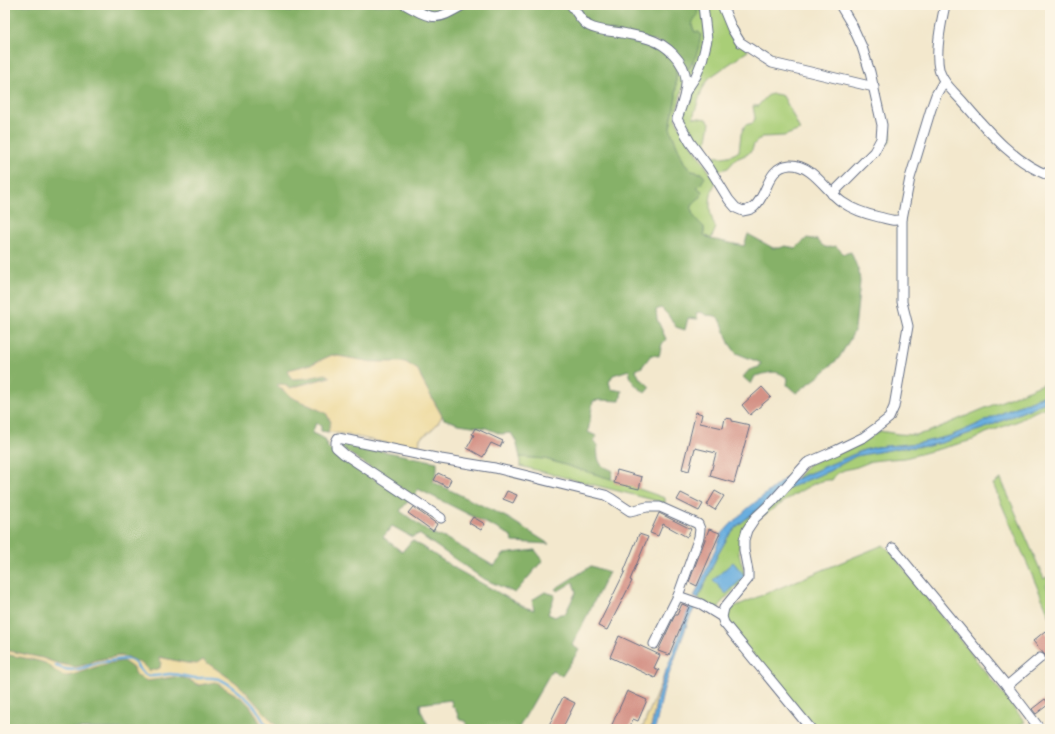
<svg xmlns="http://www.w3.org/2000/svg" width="1055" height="734" viewBox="0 0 1055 734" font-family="'Architects Daughter',sans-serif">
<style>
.green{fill:#a9ce77;stroke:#627e6a}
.forest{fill:#86b168;stroke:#507063}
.sand{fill:#eeda9e;stroke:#84847e}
.water{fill:#69aedf;stroke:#426e9e}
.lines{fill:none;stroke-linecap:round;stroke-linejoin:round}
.stream{stroke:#69aedf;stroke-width:2.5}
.building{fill:#d49286}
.minor-casing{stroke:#677085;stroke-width:11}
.minor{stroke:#fff;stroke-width:9}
</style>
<rect width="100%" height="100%" fill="#fcf5e5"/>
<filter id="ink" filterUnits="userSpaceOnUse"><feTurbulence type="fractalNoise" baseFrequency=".025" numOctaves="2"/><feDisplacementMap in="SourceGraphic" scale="8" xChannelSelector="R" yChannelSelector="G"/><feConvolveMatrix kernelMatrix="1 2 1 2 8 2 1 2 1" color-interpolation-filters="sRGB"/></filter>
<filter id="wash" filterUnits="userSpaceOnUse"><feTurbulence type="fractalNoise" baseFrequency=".012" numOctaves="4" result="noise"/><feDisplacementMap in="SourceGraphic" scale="16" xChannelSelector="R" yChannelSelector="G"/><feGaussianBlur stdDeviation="0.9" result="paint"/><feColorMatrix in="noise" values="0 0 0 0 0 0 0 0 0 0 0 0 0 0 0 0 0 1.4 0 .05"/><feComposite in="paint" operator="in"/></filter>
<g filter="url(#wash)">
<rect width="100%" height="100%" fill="#f3e8cd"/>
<g class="green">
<polygon points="697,5 702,5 706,40 701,61 690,78 686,71 693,65 695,32 692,26 692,22 694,18 698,15"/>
<path d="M706 5H720L748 51 709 78 702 90 693 117 707 119 710 123 706 145V153C715 159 730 158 739 151L741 134 745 125 753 123 755 118 753 106H758C767 96 768 91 783 96L790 109 800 130 784 136 762 137 754 144 752 150 748 154 736 159 728 168 721 170 718 172 717 176 679 118 682 109 704 62Z"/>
<path d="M676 60 684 81 675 119 716 182C708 196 708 214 716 228L711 239 704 235V227L693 217 691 207 694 201 701 173 692 171 684 162 673 136 670 128 676 97Z"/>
<path d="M885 125C892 129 893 137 888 144L883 142Z"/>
<polygon points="1050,381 1050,393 1009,410 967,429 950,436 920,443 877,447 864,450 796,479 809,464 868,439 880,431 898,434 915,435 928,432"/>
<path d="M1050 400V405L1048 406 1034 412 1018 421 986 433 973 440 905 458 890 459 872 461 857 467 844 470 836 474 832 480C815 478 788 500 773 509 768 513 762 516 757 519L787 489 793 485 829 471 856 456 900 448 928 446 941 443 985 428Z"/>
<polygon points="520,457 545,459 611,479 665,498 665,503 520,466"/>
<polygon points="1001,479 1044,579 1050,575 1050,581 1046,585 1050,595 1050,617 993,484"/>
<polygon points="770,499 741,535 739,547 739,554 746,578 721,603 718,609 698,599 717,556 729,535 736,527"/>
<polygon points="883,545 889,550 1025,722 1010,729 815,729 728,625 724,611"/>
</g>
<g class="forest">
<path d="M5 5H281L299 8 307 5H402L429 18 466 5H569L579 20 650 41 676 60V97L670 128 673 136 684 162 692 171 701 173 705 177 701 184 697 187 702 191 701 197C685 207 692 216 704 227V235L711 239 744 246 748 234 773 248H780L785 246 796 248 807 238 818 240C824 249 827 248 836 246L844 254 851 252 859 272 860 282 855 329 849 341 839 358 818 377 796 393 787 385 788 379C777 368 769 373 755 376L751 384 743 377 749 370 759 367 761 363 736 353 729 343 722 323 716 316 706 315 701 312 696 313 698 319 688 318 685 330 676 327 668 315 661 308 656 310 657 319 666 339 662 344 659 356 651 355 642 367 636 370 639 377 650 387 645 393C635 384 631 384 629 370L613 375 609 382 611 389 622 391 620 401 600 400 593 401 588 432 596 436 594 442 598 445C597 451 597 463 604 467 607 468 610 469 613 471L611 479 545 459 520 457 516 441 511 433 501 434 486 428 459 424 444 419 423 382 418 370 405 362H372L332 355 312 364 288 370 308 378 326 374 331 376 290 388 282 384 291 397 326 413 331 422 328 432 321 431V426L316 423 312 433 325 439 328 448 353 466 409 500 400 511 431 533 447 539 494 566 504 554 535 550 543 560 515 593 482 578 419 534 412 537 392 526 383 537 402 552 412 540 456 569 524 607 534 610 532 600 545 592 555 595 548 614 555 617 560 614H565L576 592 573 582 558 591 555 589 591 566 609 572 572 645 579 650 562 676 552 670 518 729H468L466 721 460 720 455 708 452 706 451 700 420 704 421 711 429 727 428 729H279L243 689 235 682 203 660 197 664 186 663 160 657 161 662 160 668 150 671 142 664 128 657 119 656 96 660 88 664 76 667 56 663 42 658 5 650Z"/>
<polygon points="410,5 459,5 439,15"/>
<path d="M574 5H697L698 15C693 20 690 25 695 32H699L701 35C699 48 696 61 686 71L664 44 589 24Z"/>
<polygon points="342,443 437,462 437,471 433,482 508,518 549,544 513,542 510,535 418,489 414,497 340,447"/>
<path d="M5 654C17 657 34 659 45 663 52 667 57 675 66 676 73 676 89 669 96 667 105 664 114 662 123 661L133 668 138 676 163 679 174 677 185 678 199 685 215 682C226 690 240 695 249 705 256 713 258 722 265 729H5Z"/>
</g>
<g class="sand">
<path d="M332 355 372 362H405L418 370 423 382 442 416C437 426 430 432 420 438L419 450 343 434 328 432 331 422 326 413 291 397 277 385 282 384 290 388 330 377 326 374 308 378 291 379 288 370 312 364Z"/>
<path d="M5 650 42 658 56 663 76 667 88 664 96 660 119 656 128 657 142 664 150 671 160 668 161 662 159 657 186 663 197 664 203 660 235 682 243 689 279 729H265C258 722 256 713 249 705 240 695 226 690 215 682L199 685 185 678 174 677 147 681 137 676 133 668 123 661C114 662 105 664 96 667 89 669 72 676 66 676 57 675 52 667 45 663 34 659 17 657 5 654Z"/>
<polygon points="664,676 657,698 651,729 642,729"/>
</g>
<g class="water">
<polygon points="1050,393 1050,400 985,428 941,443 928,446 900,448 856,456 829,471 779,492 736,527 729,535 717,556 698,599 694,597 722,534 730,525 747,509 783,480 786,478 796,479 864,450 877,447 920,443 950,436 967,429 1009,410"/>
<polygon points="733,562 745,576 726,594 713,580"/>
<polygon points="691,603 696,605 689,619 664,688 655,729 651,729 657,698 664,676 673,653"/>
</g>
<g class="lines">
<path class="stream" d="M56 666C59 667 62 669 65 669 76 672 87 666 97 663 106 661 116 660 125 659 137 659 137 670 146 675 154 678 163 674 170 674 179 674 186 677 195 678 202 678 211 677 219 679 230 683 250 700 257 710 263 719 261 721 271 729"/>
</g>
<g id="blocks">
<g class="building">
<polygon points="762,387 771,397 750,415 742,405"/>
<polygon points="696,412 702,414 700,423 723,428 725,418 732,419 732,421 750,425 734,483 710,476 716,453 695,448 689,471 682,469"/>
<polygon points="475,428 503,441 500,447 491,443 483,457 467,448 474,435 472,434"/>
<polygon points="617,470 642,477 639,489 614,483"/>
<polygon points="438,473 451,479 448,487 434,480"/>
<polygon points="507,491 517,495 513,503 503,499"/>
<polygon points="715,491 724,496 715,510 707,505"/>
<polygon points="681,493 703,504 699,511 677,500"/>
<polygon points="413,507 437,524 433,531 408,513"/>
<polygon points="659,513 691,529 687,537 663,524 658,536 650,533"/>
<polygon points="473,517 485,524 481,530 469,523"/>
<polygon points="709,529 720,533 697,586 689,582"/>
<polygon points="639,534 648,537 630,580 632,581 607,630 598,626 625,571 624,571"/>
<polygon points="682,604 689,607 669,655 658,651 675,615 677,615"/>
<polygon points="1045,631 1050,638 1050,661 1033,641"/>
<polygon points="619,636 660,655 654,668 659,670 655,678 610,657"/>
<polygon points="627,691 647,700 638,721 633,719 629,729 610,729"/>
<polygon points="563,697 575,703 562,729 547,729"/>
<polygon points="1045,699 1049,704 1036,714 1032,709"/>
</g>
</g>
</g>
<g filter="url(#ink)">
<use href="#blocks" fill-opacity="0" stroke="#677085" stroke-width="1"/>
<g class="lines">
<g class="minor-casing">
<g id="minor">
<polyline points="288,5 299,6 302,5"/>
<path d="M406 5C433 20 436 21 463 5"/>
<path d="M571 5C577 12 581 22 589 26 598 31 611 31 622 33 631 35 640 36 649 39 666 44 685 61 686 80 687 93 681 107 677 119L690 142 710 169 729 200 736 208 743 211C746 210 751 210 754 207 769 194 766 167 790 165 812 164 826 191 842 202 852 209 866 214 879 217 888 219 893 222 902 219L910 178 931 109 936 95 944 81"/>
<polyline points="722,5 732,29 740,42 772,63 874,87"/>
<path d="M945 5C941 23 935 51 939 69 942 82 954 92 962 101 987 130 1013 162 1050 176"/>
<polyline points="686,91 696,76 702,61 707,40 703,5"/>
<polyline points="832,194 874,152 881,139 882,125 870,72 862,47 852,25 840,5"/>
<polyline points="441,518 344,454 336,447 336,442 338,438 441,459 495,468 605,495 612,499 630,511 647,507 660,507 698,524 700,529 699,537 678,596 654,644"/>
<polyline points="893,548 1007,686 1040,729"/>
<polyline points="678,596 701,604 722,617"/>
<polyline points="1007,686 1040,658"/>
<polyline points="811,729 724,623 722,617 724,608 748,579 748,571 744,550 744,540 747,530 755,518 772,502 807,463 837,450 864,437 875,429 889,418 894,407 908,326 902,302 902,219"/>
</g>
</g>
<use href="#minor" class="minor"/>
</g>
</g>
<rect width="1055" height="734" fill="none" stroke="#fcf5e5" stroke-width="20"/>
</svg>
